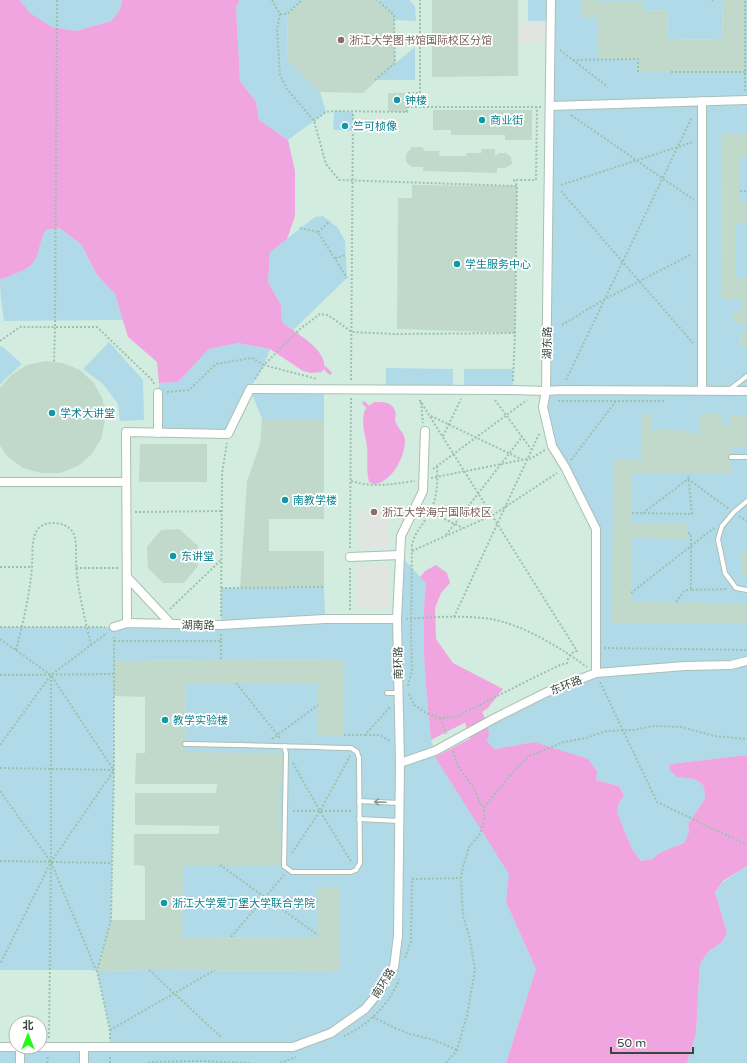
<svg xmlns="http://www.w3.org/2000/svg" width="747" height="1063" viewBox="0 0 747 1063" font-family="'Varela Round','Noto Sans SC',sans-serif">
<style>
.education{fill:#d2ede0;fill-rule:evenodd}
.green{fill:#b1dae8;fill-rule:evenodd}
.parking{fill:#e0e5e2}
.water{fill:#f0a5e1}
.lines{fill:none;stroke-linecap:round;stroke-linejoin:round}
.stream{stroke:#f0a5e1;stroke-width:3.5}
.river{stroke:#f0a5e1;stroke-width:20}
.building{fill:#c1d9ca}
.lane-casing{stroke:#abbfb4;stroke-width:6}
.street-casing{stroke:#abbfb4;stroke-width:10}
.path{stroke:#9cc1ac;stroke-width:2;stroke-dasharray:2 2;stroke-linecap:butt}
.lane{stroke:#fff;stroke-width:4}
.street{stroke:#fff;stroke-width:8}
.oneway{stroke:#919a94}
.education-dot{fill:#8d6e63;stroke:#fff;stroke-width:1.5}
.culture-dot{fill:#0f9aa8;stroke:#fff;stroke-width:1.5}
.labels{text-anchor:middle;stroke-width:3.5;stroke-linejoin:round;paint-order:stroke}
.education-label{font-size:11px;fill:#785e54;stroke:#fff;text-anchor:start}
.culture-label{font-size:11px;fill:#0d838f;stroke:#fff;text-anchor:start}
.street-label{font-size:11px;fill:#37473d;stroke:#fff}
</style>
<rect width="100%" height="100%" fill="#e8f4ee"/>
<path class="education" d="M0 0H747V1063H0ZM16 1023H40V1047H16Z"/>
<g class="green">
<polygon points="20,0 122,0 120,10 111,21 76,31 52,27 30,13"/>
<polygon points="240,0 302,0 287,14 288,60 320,92 326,112 288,140 259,120 256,102 240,81 236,7"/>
<polygon points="378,0 409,0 415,6 416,21 394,20 394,15"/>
<polygon points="528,0 581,0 581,18 597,18 597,58 638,59 639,72 745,72 745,0 747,0 747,133 722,133 721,298 742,299 742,311 734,311 734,323 746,323 746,332 741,333 740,347 747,347 747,755 670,764 677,777 695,779 704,786 705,799 688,824 689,832 684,843 661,852 652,859 641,861 632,849 617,812 619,803 624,794 619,786 596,780 534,742 495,749 479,734 497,717 596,673 596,529 552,446 543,407 550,21 528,21"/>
<polygon points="597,0 723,0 722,39 668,40 667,10 644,11 644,2 597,2"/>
<polygon points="415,47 415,80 375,80"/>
<polygon points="334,111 353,112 353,131 333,130"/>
<rect x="740" y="158" width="7" height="43"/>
<polygon points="323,216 338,228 345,241 347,278 293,330 282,322 281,305 268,282 270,252 315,217"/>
<rect x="736" y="223" width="11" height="54"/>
<path d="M59 228 81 244 97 275 115 294 123 320 4 321C2 306 0 295 0 280 10 275 30 269 35 259 40 250 40 239 46 230Z"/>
<polygon points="109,342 143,380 144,420 120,421 118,404 103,384 83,369"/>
<polygon points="238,343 270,349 264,365 250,388 324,389 324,419 262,419 250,389 228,434 158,433 159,383 178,382 209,349"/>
<polygon points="2,346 22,364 6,378 0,385 0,347"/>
<polygon points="386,368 453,369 453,390 386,389"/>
<rect x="464" y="369" width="49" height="21"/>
<path d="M400 555 426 583C420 635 426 688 431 740L435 751 510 874 506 902 536 969 506 1063H0V1047H110V1030L97 971 90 970H0V627H114L127 623 221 625V588L324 587 325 619H396ZM344 659V735H318V683H186L185 752 280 835 183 865 182 937 318 938V887H340L339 971 149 970 97 971 111 920 114 770 113 661Z"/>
<polygon points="747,866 747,1063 687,1063 696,1033 700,964 708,952 722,942 727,933 715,892 723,882"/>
</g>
<g class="parking">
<rect x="518" y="21" width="32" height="22"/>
<polygon points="358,509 388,509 389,548 357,548"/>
<polygon points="389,564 389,609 356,608 356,565"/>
</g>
<g class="water">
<path d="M0 0H20L30 13 52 27 76 31 111 21 120 10 122 0H240L236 7 240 81 256 102 259 120 288 140 295 171V216L287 239 270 252 268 282 281 305 282 322C294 332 334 353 322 372L311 373 303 371 270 349 238 343 209 349 178 382 159 383 157 362 128 337 115 294 97 275 81 244 59 228 46 230C40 239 40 250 35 260 30 270 10 275 0 280Z"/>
<path d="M374 402C382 402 392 401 395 411 397 415 394 418 396 423 398 428 404 433 405 439 406 455 392 483 374 484L369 482C366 470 368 459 367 447 366 436 361 425 364 413 365 408 370 405 374 402Z"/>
<path d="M436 565 447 573 450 583 441 593 435 608 436 639 453 663 503 689 488 708 474 718 431 740C426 688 420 635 426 583L420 577 425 571Z"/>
<polygon points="479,734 495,749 534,742 588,759 597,771 596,780 619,786 624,795 619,803 617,812 632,849 641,861 652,859 661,852 684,843 689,832 688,824 705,799 704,786 695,779 677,777 670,770 670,764 747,755 747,866 723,881 715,892 727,933 722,942 708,952 700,964 696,1033 687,1063 506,1063 536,969 506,902 509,874 435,757"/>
</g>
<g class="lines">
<g class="stream">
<polyline points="325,368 330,373"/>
<polyline points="364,403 368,407"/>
</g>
<polyline class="river" points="474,718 479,734"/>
</g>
<g class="building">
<polygon points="302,0 377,0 394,15 395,63 363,93 320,92 288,60 287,14"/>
<polygon points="432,0 518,0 518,76 432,77"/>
<polygon points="581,0 597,0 597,2 644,2 644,11 667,10 668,40 722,39 723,0 745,0 745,72 638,72 638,59 597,58 597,18 581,18"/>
<rect x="388" y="93" width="19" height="19"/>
<polygon points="433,110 532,110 532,140 505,140 505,135 451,135 451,130 433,130"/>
<polygon points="722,133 747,133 747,158 740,158 740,201 747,201 747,223 736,223 736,277 747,277 747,347 740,347 741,332 746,332 746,323 734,323 734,311 742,311 742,299 721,299"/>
<polygon points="412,147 422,147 425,151 440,151 439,156 466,156 467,153 481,153 482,149 495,149 495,156 499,153 506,153 511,157 512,164 505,168 497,168 497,173 423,171 423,167 412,167 406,162 406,154"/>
<polygon points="412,185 517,186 515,333 397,329 398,198 412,198"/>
<polygon points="45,361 63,363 80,370 94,383 103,400 105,419 102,437 92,454 78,466 60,473 41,473 23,468 8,457 0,446 0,388 11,375 27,365"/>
<polygon points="699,413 721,413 721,426 730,426 730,415 747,415 747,447 731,447 731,474 632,474 632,523 688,524 687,539 632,538 631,602 747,603 747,624 612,623 613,459 641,459 641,414 652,414 652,429 683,429 683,434 699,434"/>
<polygon points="262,419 324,419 324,519 269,519 269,551 324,551 324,587 240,588 247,481 260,444"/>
<polygon points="140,444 207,444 207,482 139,482"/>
<polygon points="179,529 198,546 198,566 184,583 163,583 148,568 147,547 161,530"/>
<rect x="741" y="549" width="6" height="27"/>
<polygon points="344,659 344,735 318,735 318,683 186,683 185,752 286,753 286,785 280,785 280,835 284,835 284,866 183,865 182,937 318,938 318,887 340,887 340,971 149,970 97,971 111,920 145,920 145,866 134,865 134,834 219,834 219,826 135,825 135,793 216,793 217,784 135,784 136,753 145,753 145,697 113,696 113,661"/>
</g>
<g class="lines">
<g class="lane-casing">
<g id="lane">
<polyline points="729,390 747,376"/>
<polyline points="731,457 747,457"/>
<polyline points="747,501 734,512 722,526 718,539 725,573 736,588 747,590"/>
<polyline points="387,693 399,693"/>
<path d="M185 744C239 745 292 746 345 748H351L357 752 359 758 360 863 356 870 351 872H292L284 866 286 753 284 746"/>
<polyline points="359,801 399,803"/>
<polyline points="359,819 399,821"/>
</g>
</g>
<g class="street-casing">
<g id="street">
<polyline points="551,0 546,391 543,407 552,446 565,467 596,529 596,673"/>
<polyline points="702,101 702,390"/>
<polyline points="550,106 747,100"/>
<polyline points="158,393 158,433"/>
<polyline points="0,482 126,482"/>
<polyline points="350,557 400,555"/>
<polyline points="127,577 171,624"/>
<polyline points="127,623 126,432 228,434 250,389 513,390 546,391 562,390 747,391"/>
<polyline points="114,627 127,623 221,625 325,619 397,619"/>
<polyline points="400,763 435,751 497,717 547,692 596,673 685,666 731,665 747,661"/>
<polyline points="0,1047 293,1047 331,1033 365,1009 379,992 394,967 398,936 400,763 397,619 401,536 423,491 425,431"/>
<polyline points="20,1047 20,1063"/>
<polyline points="84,1063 84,1047"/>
</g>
</g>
<g class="path">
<polyline points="57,0 55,327 97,327 153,381 154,384"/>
<polyline points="272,0 280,14 277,29 280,75 287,89 314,121 326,164 339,180 517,186"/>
<polyline points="712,0 713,1"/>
<polyline points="280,14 287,14 302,0"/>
<polyline points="560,50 608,87"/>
<polyline points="573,60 638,59 638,72"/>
<polyline points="671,72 745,72"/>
<polyline points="375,80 395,63 394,15 377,0"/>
<polyline points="745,91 745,0"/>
<polyline points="407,107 542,107"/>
<polyline points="571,115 694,200"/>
<polyline points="314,121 326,112 334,111 407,112 407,93 420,93 420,0"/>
<polyline points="561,185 693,142"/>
<polyline points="561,191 693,343"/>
<polyline points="740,191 747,191"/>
<polyline points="300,228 318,232 347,278"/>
<polyline points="318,232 330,221"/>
<polyline points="335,258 346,255"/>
<polyline points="562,325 605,299 692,254"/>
<polyline points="0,341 20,327 55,327 54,362"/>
<polyline points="255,379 264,365 317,379"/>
<polyline points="351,380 353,112"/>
<polyline points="566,380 692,117"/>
<polyline points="513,381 515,333 517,186 514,180 536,180 537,107"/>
<polyline points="167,392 189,390 216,364 252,358 264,365 300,329 320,314 328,315 352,332 397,334 515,333"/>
<polyline points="495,400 531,449"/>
<polyline points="558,401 666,401"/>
<polyline points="421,402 423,423"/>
<polyline points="431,416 523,460"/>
<polyline points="443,436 461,399"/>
<polyline points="571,460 616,401"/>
<polyline points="433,469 527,400"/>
<polyline points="431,478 532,458 545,450"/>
<polyline points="688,479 729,509"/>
<path d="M351 481C375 488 391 484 415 481"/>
<polyline points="135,512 222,511"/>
<polyline points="430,512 463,528"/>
<polyline points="632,513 692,514 688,474"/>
<polyline points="643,513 688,479"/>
<polyline points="739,516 747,521"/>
<polyline points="688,533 691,534 691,590 728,589"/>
<polyline points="446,535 522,437"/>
<polyline points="350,548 351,398"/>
<polyline points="412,551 493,515 557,473"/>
<polyline points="0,567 32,567"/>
<polyline points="76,568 119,568"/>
<polyline points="221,588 324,587"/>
<polyline points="631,593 714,528"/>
<polyline points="676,602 685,590 691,590"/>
<polyline points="170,609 221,560"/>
<polyline points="350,610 350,566"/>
<polyline points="221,616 222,473 227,443"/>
<polyline points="454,617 540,432"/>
<path d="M406 619C433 617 464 615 491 619 524 625 561 648 587 667"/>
<polyline points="0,627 105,627"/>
<polyline points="0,639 51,675 113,769"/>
<polyline points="114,641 221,641 221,634"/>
<polyline points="221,641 221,660"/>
<polyline points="604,648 747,650"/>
<path d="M16 650C23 623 30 594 32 566 33 555 31 540 37 530 44 520 65 521 72 531 77 538 76 549 76 558 76 585 85 618 91 645"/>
<polyline points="0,675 113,674"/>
<polyline points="600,682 657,802 747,845"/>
<polyline points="236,683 280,738"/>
<path d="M408 686 412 670 411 635 412 545C414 534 421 527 427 517 437 502 438 484 437 466"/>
<path d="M409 694 414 705 426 713 440 718 456 717 535 677 560 665 567 663C568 657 571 652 577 651L419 399"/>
<polyline points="440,718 446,734"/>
<polyline points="344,735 365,735 390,707"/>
<polyline points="365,735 380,735 390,741"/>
<polyline points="272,739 318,705"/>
<polyline points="0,745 51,675 107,633"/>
<polyline points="293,763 320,811 352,863"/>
<polyline points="0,768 114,770 51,862 0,964"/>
<polyline points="0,791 51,862 96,970"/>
<polyline points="484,807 514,771 529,756 564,742 586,738 606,731 633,730 654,726 682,727 714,736 747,739"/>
<polyline points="293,811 352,811"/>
<polyline points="292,853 320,811 350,756"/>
<polyline points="0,861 112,863"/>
<polyline points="220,865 318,935"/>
<polyline points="231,937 284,875"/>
<polyline points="405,958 411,941 412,879 461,878"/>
<polyline points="149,970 222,1038"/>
<polyline points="373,1017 397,1029 410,1034 434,1040 457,1050"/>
<polyline points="110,1030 215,970"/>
<path d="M344 1036C367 1026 391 1003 399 979"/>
<polyline points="49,1038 51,862 51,675"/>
<polyline points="110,1039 110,1030 97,971 111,920 114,770 114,637"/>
<polyline points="47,1063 48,1056"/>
<polyline points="110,1063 110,1055"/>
<polyline points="148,1063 152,1062 199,1061 250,1063"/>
<polyline points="280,1063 296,1057"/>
<polyline points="446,1063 457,1050 467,1015 475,970 470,939 463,916 461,878 463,867 469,847 480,834 484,820 484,807 481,805 474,789 458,766 453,751"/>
</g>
<use href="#lane" class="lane"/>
<use href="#street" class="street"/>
</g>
<defs><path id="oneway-shaft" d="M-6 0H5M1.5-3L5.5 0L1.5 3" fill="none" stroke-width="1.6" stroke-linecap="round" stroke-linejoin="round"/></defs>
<use class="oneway" href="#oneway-shaft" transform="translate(380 802) rotate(-178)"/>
<g class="education-dot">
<circle cx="341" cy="40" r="4"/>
<circle cx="374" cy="512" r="4"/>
</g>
<g class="culture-dot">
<circle cx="397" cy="100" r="4"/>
<circle cx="482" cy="120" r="4"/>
<circle cx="345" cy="126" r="4"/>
<circle cx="457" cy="264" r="4"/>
<circle cx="52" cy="413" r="4"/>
<circle cx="285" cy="500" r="4"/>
<circle cx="173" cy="556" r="4"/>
<circle cx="165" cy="720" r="4"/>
<circle cx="164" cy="903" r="4"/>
</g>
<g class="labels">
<g class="education-label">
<text x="349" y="44">浙江大学图书馆国际校区分馆</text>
<text x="382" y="516">浙江大学海宁国际校区</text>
</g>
<g class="culture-label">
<text x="405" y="104">钟楼</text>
<text x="490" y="124">商业街</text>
<text x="353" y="130">竺可桢像</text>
<text x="465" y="268">学生服务中心</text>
<text x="60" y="417">学术大讲堂</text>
<text x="293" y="504">南教学楼</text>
<text x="181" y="560">东讲堂</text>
<text x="173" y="724">教学实验楼</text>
<text x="172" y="907">浙江大学爱丁堡大学联合学院</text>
</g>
<g class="street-label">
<text transform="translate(547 343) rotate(-89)" y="4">湖东路</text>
<text transform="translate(198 625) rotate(1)" y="4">湖南路</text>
<text transform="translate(398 663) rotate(-91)" y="4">南环路</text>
<text transform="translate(566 685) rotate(-21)" y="4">东环路</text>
<text transform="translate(383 983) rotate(-58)" y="4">南环路</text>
</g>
</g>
<g transform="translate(28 1035)"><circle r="19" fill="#ffffff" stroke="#afb5b1"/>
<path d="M0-3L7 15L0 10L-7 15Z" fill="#27f81b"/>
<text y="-6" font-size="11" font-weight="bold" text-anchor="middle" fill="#37473d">北</text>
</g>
<path d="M611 1047v6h82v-6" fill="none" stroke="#37473d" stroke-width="2"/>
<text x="617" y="1047" font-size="12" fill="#37473d" stroke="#ffffff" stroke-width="3" paint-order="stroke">50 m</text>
</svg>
